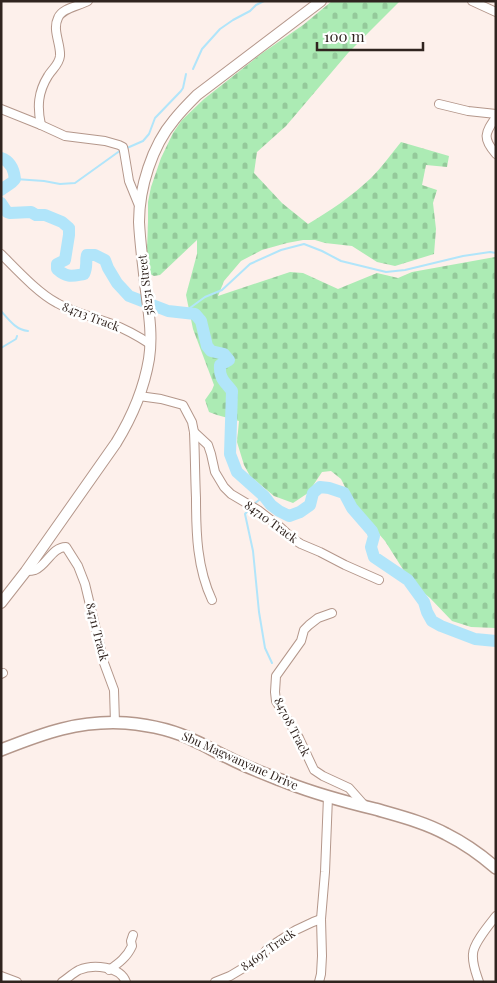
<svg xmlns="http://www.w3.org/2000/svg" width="497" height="983" viewBox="0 0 497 983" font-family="'Playfair Display',serif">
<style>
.cemetery{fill:url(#cemetery-stones)}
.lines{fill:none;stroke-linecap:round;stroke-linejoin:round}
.stream{stroke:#b1e5fa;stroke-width:2}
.river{stroke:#b1e5fa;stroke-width:12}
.minor-casing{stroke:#b4978b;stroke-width:10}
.tertiary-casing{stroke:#b4978b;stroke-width:12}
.secondary-casing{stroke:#b4978b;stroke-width:14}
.minor{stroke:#fff;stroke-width:8}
.tertiary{stroke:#fff;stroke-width:10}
.secondary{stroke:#fff;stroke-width:11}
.labels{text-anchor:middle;stroke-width:5;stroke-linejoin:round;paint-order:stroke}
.street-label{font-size:12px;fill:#30241f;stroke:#fff}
</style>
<defs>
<pattern id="cemetery-stones" width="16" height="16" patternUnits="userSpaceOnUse" patternTransform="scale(1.25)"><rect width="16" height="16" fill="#acebb4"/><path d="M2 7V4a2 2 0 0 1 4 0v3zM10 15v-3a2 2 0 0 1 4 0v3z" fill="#94c99a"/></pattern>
</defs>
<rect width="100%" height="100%" fill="#fdf0eb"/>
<path class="cemetery" d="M332 1H400L348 53 286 126 257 152 254 173 282 203 308 224C330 211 352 196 371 178 382 167 391 154 401 142L449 156 447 167 426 165 422 185 437 190 433 203 436 229 434 254 395 266 377 262 352 246 325 243 315 240H303L287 243 262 250 241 261 224 281 218 296 290 272 303 273 338 289 377 273 398 278 412 272 495 257 496 258V628L471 627 452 621 430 598 411 582 385 541 360 512 349 495 341 479 331 471 322 472 308 493 293 503 274 496 250 476 244 465 237 442 239 421 217 415 209 412 205 400 212 390 214 385 193 329 186 295 197 254V240L160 275 154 276 150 274 147 251 148 221V202L151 187 161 158 173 133 182 120 204 99 261 54 303 25Z"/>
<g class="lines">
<g class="stream">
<polyline points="193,69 202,49 220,29 233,20 250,11 256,5 264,1"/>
<polyline points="127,148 143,141 149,134 155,118 181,91 183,88 186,74"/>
<polyline points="15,179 44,181 60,184 75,183 121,150"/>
<path d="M1 311C9 320 16 330 28 331"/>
<polyline points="183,313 205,297 222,290 250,264 281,250 304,244 322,251 341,261 386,272 405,270 463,256 490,252 496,253"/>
<polyline points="1,348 16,339 17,336"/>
<polyline points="254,504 264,496"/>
<polyline points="250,508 245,514 253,551 259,612 265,648 272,663"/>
</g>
<g class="river">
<path d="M1 158C10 161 14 170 15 179 11 185 6 185 1 190"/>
<path d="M1 203 7 212 10 213 31 212 36 215H45L62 222 69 228V235L65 260 57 264V269C67 278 72 276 84 274 88 266 85 262 87 255H95L105 260 108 268 117 283 129 296 168 311 195 314 201 321 207 346 211 351 224 354 229 360 220 365C219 378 224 381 232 391L230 454 237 472 264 496 271 505 279 511 289 516 300 512 310 505 313 493 320 487 329 488 344 493 352 508 372 531 374 536 371 547 374 557 408 580 424 602 427 612 432 621 441 626 475 639 496 641"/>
</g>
<g class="minor-casing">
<g id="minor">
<polyline points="472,1 496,12"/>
<polyline points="439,104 468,111 496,114"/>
<polyline points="1,109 41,125 65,136 105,141 119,145 123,147 124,151 129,181 140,208"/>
<path d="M496 117C485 133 482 138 496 154"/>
<path d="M41 125C37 107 38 92 48 76 52 69 59 65 60 56 61 44 52 30 58 18 62 8 79 6 88 1"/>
<path d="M1 254C17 270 38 293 57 303 74 313 94 317 112 324 125 329 138 336 150 344"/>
<path d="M139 396 161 399 183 405 192 422 194 432C195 454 195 476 196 498 196 533 197 568 212 600"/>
<polyline points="194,432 208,445 211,454 215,472 224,487 231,494 258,510 280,527 293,539 301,544 320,552 345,565 379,580"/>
<path d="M26 571C28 571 32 571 35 570 47 565 52 547 66 547L78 566 85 584 104 663 114 690 115 723"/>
<polyline points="332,613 318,618 309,625 304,630 301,641 276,676 275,692 276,701 299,738 314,770 323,776 349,788 365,806"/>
<polyline points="1,674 3,673"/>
<path d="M109 970C119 963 127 957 132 946L131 941 133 935"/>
<polyline points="1,976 17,982"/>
<path d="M62 982C68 978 73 973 79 970 93 964 120 966 126 982"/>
<polyline points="215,982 230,976 260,958 268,948 296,930 313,922 321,919"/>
<polyline points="319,982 321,974 322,956 321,919 325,872 328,797"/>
<path d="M479 982C476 973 472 964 473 954 473 944 489 925 496 916"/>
</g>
</g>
<g class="tertiary-casing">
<path id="tertiary" d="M1 603 26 571 116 443C132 417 144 389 149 359 153 333 148 308 145 283 143 263 140 243 139 222 139 188 152 146 174 120 181 111 189 103 197 95L321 1"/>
</g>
<g class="secondary-casing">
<path id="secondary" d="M1 750C44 733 79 720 126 723 149 725 174 730 195 741 207 746 217 753 229 758 248 768 268 775 288 783 316 794 346 802 375 809 399 816 424 822 446 834 464 843 481 855 496 868"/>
</g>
<use href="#minor" class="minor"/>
<use href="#tertiary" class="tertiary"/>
<use href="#secondary" class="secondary"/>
</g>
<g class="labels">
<g class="street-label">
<text transform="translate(146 285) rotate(-97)" y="4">58251 Street</text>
<text transform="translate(91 317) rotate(21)" y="4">84713 Track</text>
<text transform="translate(271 522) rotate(36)" y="4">84710 Track</text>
<text transform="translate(97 632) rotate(76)" y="4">84711 Track</text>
<text transform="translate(292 727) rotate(63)" y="4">84708 Track</text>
<text transform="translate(240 761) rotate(24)" y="4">Sbu Magwanyane Drive</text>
<text transform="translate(268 950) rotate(-35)" y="4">84697 Track</text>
</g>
</g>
<rect width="497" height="983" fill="none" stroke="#30241f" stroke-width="5"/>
<path d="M317 42v8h106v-8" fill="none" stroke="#30241f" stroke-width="2.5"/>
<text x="324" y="42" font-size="15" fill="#30241f" stroke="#ffffff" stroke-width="4" paint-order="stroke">100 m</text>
</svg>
